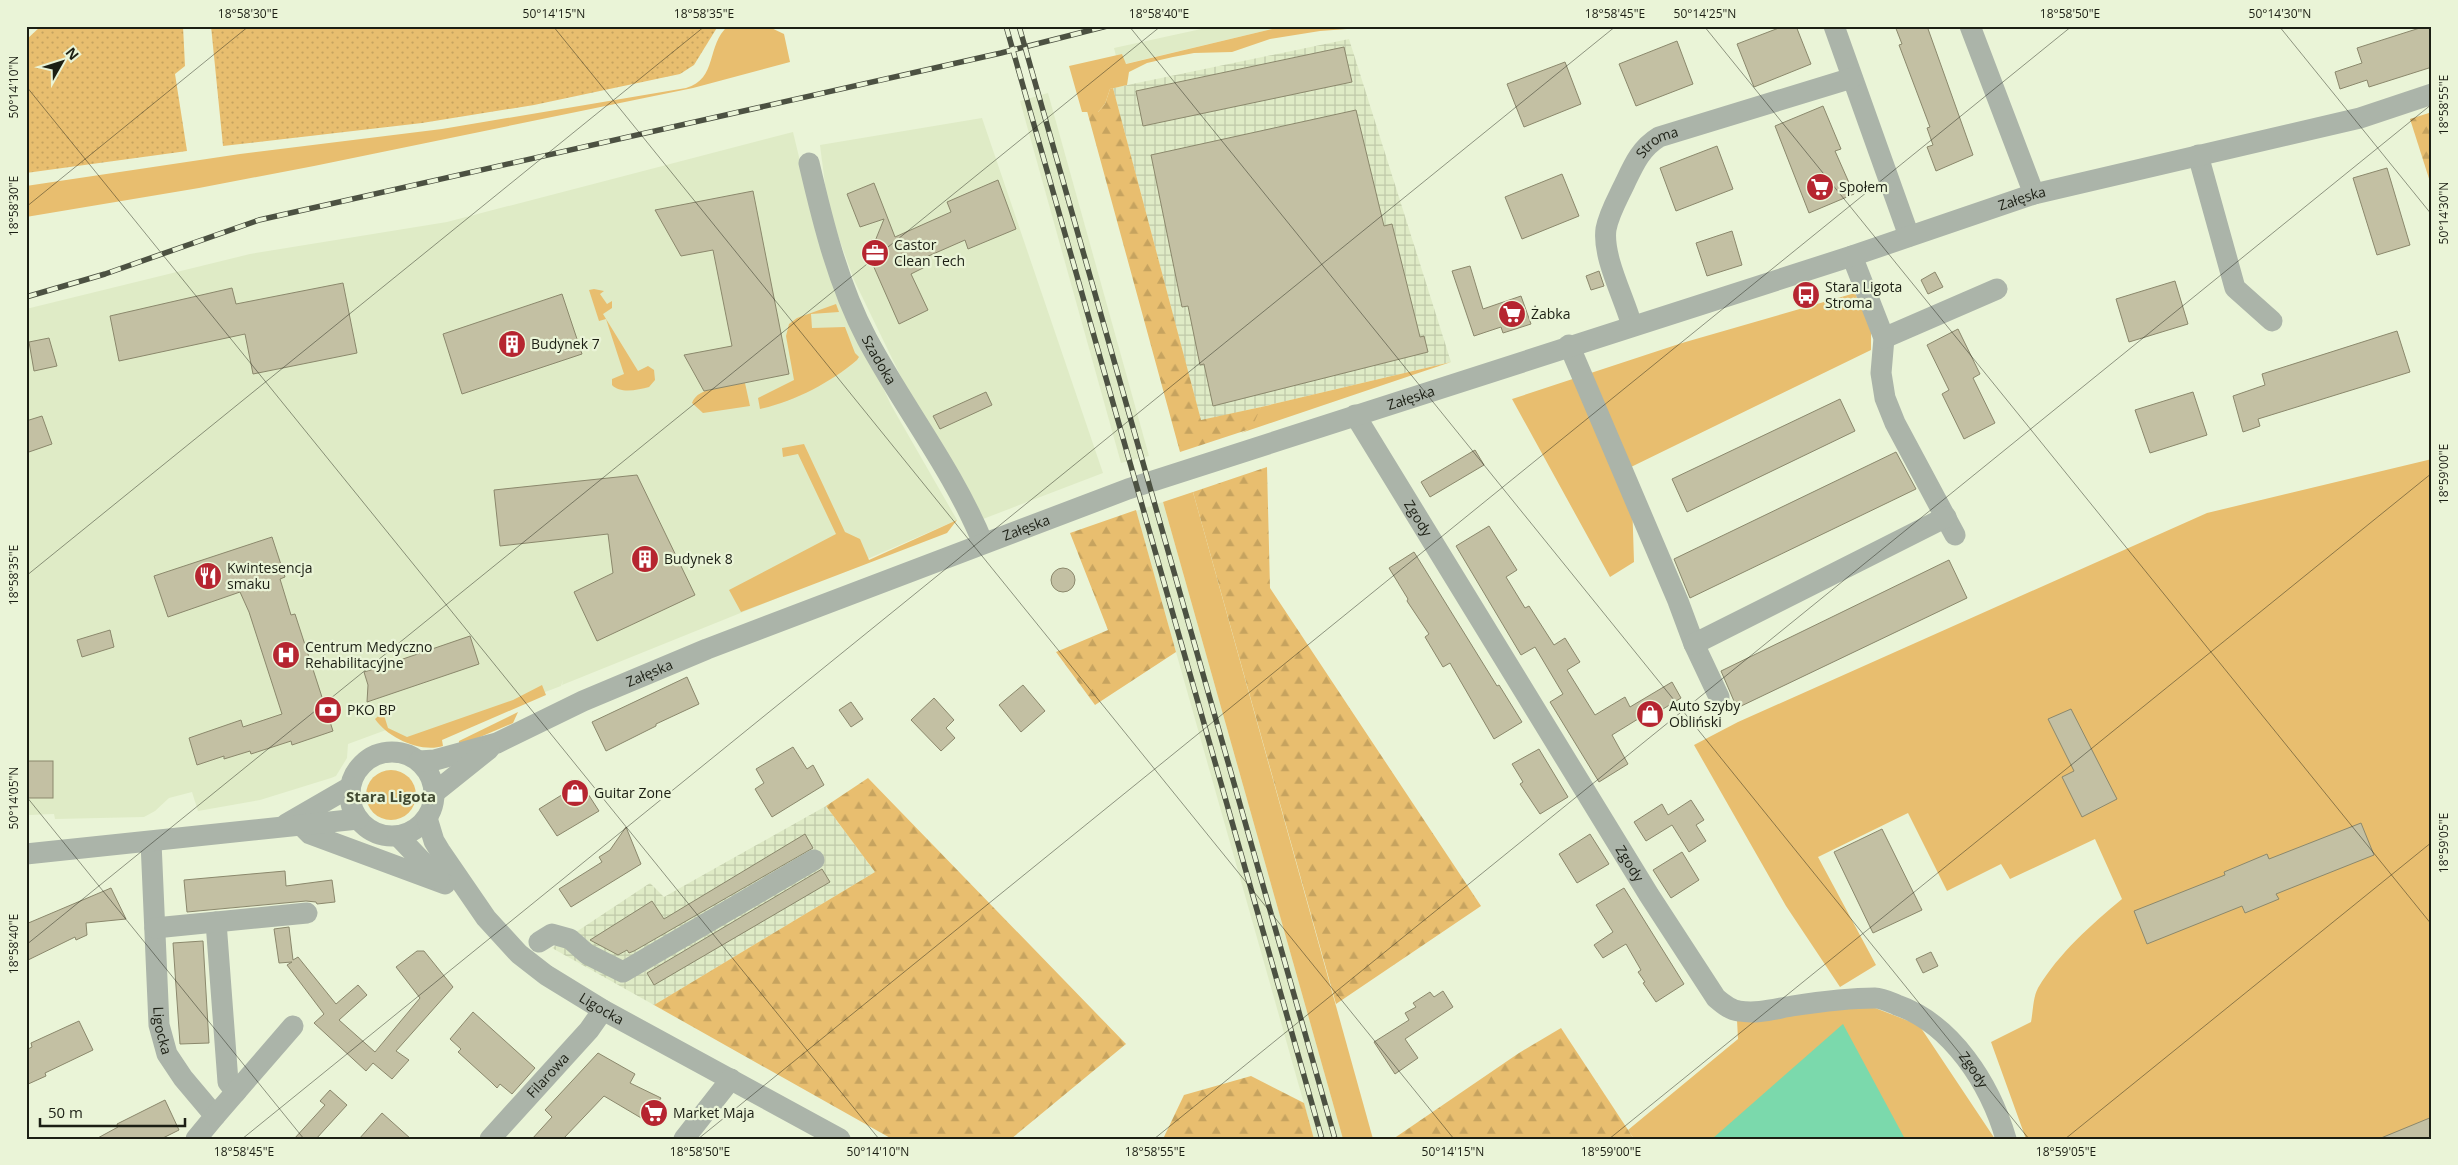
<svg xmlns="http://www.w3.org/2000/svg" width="2458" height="1165" viewBox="0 0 2458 1165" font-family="'Open Sans',sans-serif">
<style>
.built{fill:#dfebc6}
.industrial{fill:url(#industrial-grid)}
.grass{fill:#e8be6f}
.forest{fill:url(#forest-firs)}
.garden{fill:url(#garden-dots)}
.water{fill:#7bd9ac}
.building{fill:#c3c0a3;stroke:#8b886c}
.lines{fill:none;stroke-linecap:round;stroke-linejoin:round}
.minor{stroke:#abb4a9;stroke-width:21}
.rail-casing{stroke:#4c5142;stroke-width:5.5}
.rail{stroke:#eaf4d7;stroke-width:4;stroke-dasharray:11;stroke-linecap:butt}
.ticks{fill:none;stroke:#1c1f14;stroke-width:1;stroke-opacity:0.45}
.labels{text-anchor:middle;stroke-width:4.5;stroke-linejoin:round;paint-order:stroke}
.street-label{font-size:14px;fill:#1c1f14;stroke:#eaf4d7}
.poi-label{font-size:14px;fill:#1c1f14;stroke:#eaf4d7;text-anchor:start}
.neighbourhood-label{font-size:15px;font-weight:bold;fill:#414931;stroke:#eaf4d7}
.neatline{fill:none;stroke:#1c1f14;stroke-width:2}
.ticks-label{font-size:12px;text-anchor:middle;fill:#1c1f14}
</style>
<defs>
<pattern id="industrial-grid" width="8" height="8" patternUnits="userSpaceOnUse" patternTransform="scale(1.25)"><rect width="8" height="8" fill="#dfebc6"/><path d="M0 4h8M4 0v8" fill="none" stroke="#bfc9a9"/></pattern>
<pattern id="forest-firs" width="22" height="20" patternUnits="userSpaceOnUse" patternTransform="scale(1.25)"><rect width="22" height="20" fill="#e8be6f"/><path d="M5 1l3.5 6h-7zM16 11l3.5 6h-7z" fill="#c6a35f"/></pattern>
<pattern id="garden-dots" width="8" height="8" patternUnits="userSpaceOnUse" patternTransform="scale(1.25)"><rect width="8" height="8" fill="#e8be6f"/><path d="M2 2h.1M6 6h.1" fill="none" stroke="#c6a35f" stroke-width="1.8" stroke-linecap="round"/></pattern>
</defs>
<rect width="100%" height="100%" fill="#eaf4d7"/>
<g class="built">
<polygon points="1215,26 1285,26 1125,64 1122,54 1116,56 1114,48"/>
<polygon points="1048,93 1149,456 1121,463 1020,101"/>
<polygon points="982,118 1103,473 983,519 903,381 854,280 828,208 820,145"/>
<polygon points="793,132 817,232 840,294 891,405 957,520 780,597 562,685 563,680 561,686 415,741 386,730 348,744 347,758 336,776 331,778 260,800 198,811 192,792 169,798 155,811 144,817 55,819 54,814 29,815 26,819 26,309 250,254 447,222"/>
<polygon points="1163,502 1343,1139 1314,1139 1136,511"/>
</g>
<g class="industrial">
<polygon points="1349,39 1451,362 1201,421 1113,88"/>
<polygon points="826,806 875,872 654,1005 552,948 650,883 664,897"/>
</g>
<g class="grass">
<path d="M728 26H767L784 34 790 62 693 88 314 166 199 188 26 217V186L240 154 442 129 686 88C718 79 706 45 728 26Z"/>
<polygon points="1285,26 1347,26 1347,29 1320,31 1270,39 1232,52 1194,53 1173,57 1147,63 1129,72 1127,85 1110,89 1105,104 1098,112 1082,112 1069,66 1122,54 1126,64"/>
<path d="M594 289 604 291 600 294 607 304 612 301V308L603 314 638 371 648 366 654 370 655 380 649 387C638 390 620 394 612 385V379L624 374 606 319 599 321 589 290Z"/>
<polygon points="1855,293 1871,327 1871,350 1631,467 1634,562 1610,577 1512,399 1682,343"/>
<path d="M836 304 839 312 811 314 812 328 845 327 855 353 859 357 857 360C830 383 795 401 760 409L758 398 794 380 786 336 789 324 797 318Z"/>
<polygon points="1451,362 1241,433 1247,430 1261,407"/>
<path d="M745 383 750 406 703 413 692 403C698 386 730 386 745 383Z"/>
<polygon points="804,444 845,532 860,539 869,560 957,520 947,533 741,612 729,590 836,534 798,454 783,457 782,448"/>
<path d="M2432 459V1139H2026L1991 1042 2031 1022C2033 1012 2033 997 2038 988 2059 953 2092 924 2122 899L2095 839 2010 879 2001 864 1947 891 1908 813 1818 857 1876 965 1840 987 1786 906 1694 745 1738 722 2207 513Z"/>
<polygon points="1193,492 1373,1139 1343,1139 1163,502"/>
<path d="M542 685 546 695 442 740 443 746C421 753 388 738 375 719L383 712 388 728 407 737 513 700Z"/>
<polygon points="518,712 513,723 459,746 459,741"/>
<circle cx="391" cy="795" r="25"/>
<polygon points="1870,1006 1919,1025 1995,1139 1634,1139 1628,1130 1738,1039 1737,1020"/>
</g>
<g class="forest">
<polygon points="1113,88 1201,420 1261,407 1253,425 1247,430 1180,452 1087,111 1098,112 1105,104 1110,89"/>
<polygon points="2432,112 2432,188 2410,119"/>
<polygon points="1267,467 1270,588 1481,906 1336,1004 1193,492"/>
<polygon points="1136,510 1176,652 1095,705 1056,652 1108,630 1070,533"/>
<polygon points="868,778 1126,1044 1011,1139 892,1139 654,1005 875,872 826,806"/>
<polygon points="1561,1028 1634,1139 1393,1139 1519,1053"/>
<polygon points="1251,1076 1304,1103 1314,1139 1163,1139 1184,1095"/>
</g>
<g class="garden">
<polygon points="41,26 183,26 185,66 175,74 187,151 26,173 26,40"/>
<polygon points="211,26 718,26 694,65 680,74 534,105 422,123 223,146"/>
</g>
<polygon class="water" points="1843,1024 1905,1139 1712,1139"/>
<g class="building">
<polygon points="1784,26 1796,26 1811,64 1754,87 1737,44"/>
<polygon points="1895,26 1927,26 1973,155 1936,171 1927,147 1933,145 1927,128 1930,127 1899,45 1902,44"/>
<polygon points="2426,26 2432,26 2432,67 2369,87 2367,80 2340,89 2335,72 2362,63 2357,48"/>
<polygon points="1677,41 1693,84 1636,106 1619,64"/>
<polygon points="1344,47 1352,82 1143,126 1136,91"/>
<polygon points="1565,62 1581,104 1524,127 1507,84"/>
<polygon points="1823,106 1841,149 1835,151 1854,194 1809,213 1775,126"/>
<polygon points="1356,110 1384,226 1392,224 1420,337 1424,336 1428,352 1213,406 1204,364 1200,365 1188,306 1182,307 1151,155"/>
<polygon points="1717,146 1733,189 1676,211 1660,168"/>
<polygon points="2387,168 2410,245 2377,255 2353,178"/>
<polygon points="1562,174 1579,216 1522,239 1505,197"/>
<polygon points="998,180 1016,229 968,249 965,240 924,258 927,266 911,274 928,310 899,324 869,256 884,219 860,227 847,194 874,183 895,237 951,212 947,202"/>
<polygon points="753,191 789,374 704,391 684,355 732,346 713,250 681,256 655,210"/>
<polygon points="1732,231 1742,265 1707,276 1696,243"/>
<polygon points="1470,266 1483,309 1521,296 1531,324 1503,333 1501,327 1474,336 1452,271"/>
<polygon points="1599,271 1604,286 1591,290 1586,276"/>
<polygon points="1935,272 1943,287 1928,294 1921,280"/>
<polygon points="2175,281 2188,324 2129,342 2116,299"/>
<polygon points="343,283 357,353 253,374 245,334 119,361 110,316 232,288 236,304"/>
<polygon points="562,294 582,354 462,394 443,334"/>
<polygon points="1958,329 1980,374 1973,378 1995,423 1964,439 1942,394 1949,390 1927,345"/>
<polygon points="2397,331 2410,372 2258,419 2260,426 2243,432 2233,396 2265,385 2262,374"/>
<polygon points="49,338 57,366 34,371 29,342"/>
<polygon points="986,392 992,405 940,429 933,416"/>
<polygon points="2193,392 2207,435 2150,453 2135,410"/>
<polygon points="1840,399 1855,431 1687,512 1672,479"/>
<polygon points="42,416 52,444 26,453 26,421"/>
<polygon points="1475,450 1484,465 1430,497 1421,482"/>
<polygon points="1896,452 1916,489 1690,598 1674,559"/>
<polygon points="637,475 695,595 597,641 574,592 613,573 608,534 500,546 494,490"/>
<polygon points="1489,526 1517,570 1506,577 1525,608 1529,606 1554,645 1565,638 1580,662 1567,670 1595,715 1625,697 1630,707 1672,682 1681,698 1640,723 1638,719 1612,735 1628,764 1599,782 1550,702 1563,694 1535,647 1521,655 1456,546"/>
<polygon points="272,537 285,577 280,579 291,615 295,614 333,731 292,745 291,741 251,754 250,751 224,759 224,756 197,765 189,738 241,720 243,727 282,714 249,612 240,592 168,617 154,576"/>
<polygon points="1414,552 1497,686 1499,685 1522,722 1494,739 1450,663 1443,667 1425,637 1429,634 1407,601 1408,599 1389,568"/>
<polygon points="1949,560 1967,598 1737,708 1721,671"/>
<circle cx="1063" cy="580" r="12"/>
<polygon points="110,630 114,647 82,657 77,640"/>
<polygon points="470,636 479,664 367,702 368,685 364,672 377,668 379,670 399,662 400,660"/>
<polygon points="687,677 699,704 656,724 656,726 606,751 592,722"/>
<polygon points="1023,685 1045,711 1021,732 999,705"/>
<polygon points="934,698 954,720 946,728 955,738 941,751 911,720"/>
<polygon points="851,702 863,719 851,727 839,710"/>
<polygon points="2071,709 2117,799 2082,817 2062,777 2074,771 2048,719"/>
<polygon points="793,747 807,769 813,765 824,785 772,817 755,789 764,783 756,769"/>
<polygon points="1539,749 1568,797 1540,814 1520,784 1523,782 1512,764"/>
<rect x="26" y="761" width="27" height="37"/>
<polygon points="581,783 599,811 557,836 539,809"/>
<polygon points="1691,800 1704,820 1696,825 1706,841 1689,852 1672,825 1646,841 1634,822 1662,804 1668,815"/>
<polygon points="2361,823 2374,855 2276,894 2279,899 2245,913 2242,906 2147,944 2134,911 2225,875 2224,872 2267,854 2269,859"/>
<polygon points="626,827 641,864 571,907 559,889 602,862 599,857 610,850"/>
<polygon points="1882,829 1922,910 1873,933 1834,852"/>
<polygon points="805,834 813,848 634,951 629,953 627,950 618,955 590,940 652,901 664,919"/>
<polygon points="1590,834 1609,864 1577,883 1559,854"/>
<polygon points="1682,852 1699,880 1671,898 1653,870"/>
<polygon points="822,869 830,882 654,985 647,973"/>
<polygon points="285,871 286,886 332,880 335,902 317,904 316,902 306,901 187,912 184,880"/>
<polygon points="111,888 126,919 86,923 87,935 76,940 75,937 26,961 26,924"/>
<polygon points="1624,888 1684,984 1656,1002 1643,983 1645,982 1638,972 1641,970 1626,944 1603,958 1594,945 1613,932 1596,905"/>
<polygon points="289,927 293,960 298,957 336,1004 358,985 367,995 339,1020 375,1052 420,998 396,967 417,951 424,951 453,987 396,1051 409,1060 392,1079 373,1063 366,1071 314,1023 324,1014 287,965 292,962 279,963 274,929"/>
<polygon points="203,941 209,1043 180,1044 173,943"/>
<polygon points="1931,952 1938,966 1923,973 1916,959"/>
<polygon points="1443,991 1453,1007 1405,1039 1418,1058 1395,1074 1374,1042 1409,1020 1405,1013 1416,1007 1413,1003 1430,992 1434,997"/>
<polygon points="473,1012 535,1068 512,1094 500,1084 497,1088 491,1082 458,1052 461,1049 450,1039"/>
<polygon points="79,1021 93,1050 45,1073 46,1076 26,1085 26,1050 32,1047 31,1043"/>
<polygon points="598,1053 635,1074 630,1083 661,1098 657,1104 663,1108 653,1125 604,1096 563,1139 532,1139 552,1117 545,1110"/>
<polygon points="330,1090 347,1105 316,1139 294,1139 325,1105 320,1101"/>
<polygon points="165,1100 179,1130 161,1139 96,1139 118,1127 117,1124"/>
<polygon points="382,1113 411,1139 359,1139"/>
<polygon points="2432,1117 2432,1139 2381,1139 2381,1138"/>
</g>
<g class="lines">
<g class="minor">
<polyline points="1834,26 1909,236"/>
<polyline points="1970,26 2034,194"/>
<polyline points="2198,155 2235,288 2272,321"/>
<path id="s1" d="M809 163C823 223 838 284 867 339 904 408 953 470 983 543"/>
<polyline points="1852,256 1884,338 1881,373 1885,398 1895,423 1955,535"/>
<path id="s2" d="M1632 326C1625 299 1602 257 1606 229 1609 213 1618 198 1625 183 1634 164 1641 148 1659 137L1852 78"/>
<polyline points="1884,338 1997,289"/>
<polyline points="1569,345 1678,601 1694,644 1719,697"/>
<path id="s3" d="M1355 415 1649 895 1716 998C1723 1004 1730 1010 1739 1011 1757 1014 1774 1009 1792 1006 1818 1002 1848 998 1875 998 1882 998 1890 1002 1897 1005 1952 1024 1990 1084 2006 1139"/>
<polyline points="1694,644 1946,517"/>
<circle cx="392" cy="794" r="42"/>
<path id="s4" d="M419 761 435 760 497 743 583 701 707 649 1128 489 1852 256 2034 194 2360 118 2432 94"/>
<polyline points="434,793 489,749"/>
<path id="s5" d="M427 818 434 841 440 851 486 918 519 954 546 975 603 1010 840 1139"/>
<polyline points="286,824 350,787"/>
<polyline points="301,825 310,834 445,884"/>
<polyline points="398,836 439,879"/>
<path id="s6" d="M151 842 159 1025 167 1054 183 1078 215 1116 196 1139"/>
<polyline points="26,854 358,819"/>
<polyline points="216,922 228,1082 236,1092"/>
<polyline points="155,928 307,913"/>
<polyline points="539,942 552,934 570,939 587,954 623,972 814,860"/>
<polyline points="215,1116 293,1026"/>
<path id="s7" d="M490 1139 589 1030 603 1010"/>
<polyline points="684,1139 731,1079"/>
</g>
<g class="rail-casing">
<g id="rail">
<polyline points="1006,26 1322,1139"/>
<polyline points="1019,26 1335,1139"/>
<polyline points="26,297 105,274 259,220 1001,53 1107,26"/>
</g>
</g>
<use href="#rail" class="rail"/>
</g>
<path class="ticks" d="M553 26 1454 1139M1129 26 2029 1139M1704 26 2432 925M2279 26 2432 215M26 86 879 1139M26 207 249 26M26 576 705 26M26 796 304 1139M26 945 1161 26M242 1139 1616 26M698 1139 2072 26M1154 1139 2432 104M1609 1139 2432 473M2065 1139 2432 842"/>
<defs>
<g id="supermarket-disc" transform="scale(1.4375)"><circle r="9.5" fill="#b62530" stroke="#eaf4d7"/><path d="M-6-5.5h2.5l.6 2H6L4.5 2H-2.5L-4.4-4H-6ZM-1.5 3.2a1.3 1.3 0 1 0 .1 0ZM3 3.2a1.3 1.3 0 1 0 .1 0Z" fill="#fff"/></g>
<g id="office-disc" transform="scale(1.4375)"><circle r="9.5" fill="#b62530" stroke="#eaf4d7"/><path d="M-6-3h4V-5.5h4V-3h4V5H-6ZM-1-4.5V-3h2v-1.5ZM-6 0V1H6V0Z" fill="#fff"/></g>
<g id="bus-disc" transform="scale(1.4375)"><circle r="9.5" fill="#b62530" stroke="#eaf4d7"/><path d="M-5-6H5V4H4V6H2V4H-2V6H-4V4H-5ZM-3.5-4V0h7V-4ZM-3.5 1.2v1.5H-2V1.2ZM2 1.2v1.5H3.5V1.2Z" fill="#fff"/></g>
<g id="building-disc" transform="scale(1.4375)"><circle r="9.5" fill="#b62530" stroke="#eaf4d7"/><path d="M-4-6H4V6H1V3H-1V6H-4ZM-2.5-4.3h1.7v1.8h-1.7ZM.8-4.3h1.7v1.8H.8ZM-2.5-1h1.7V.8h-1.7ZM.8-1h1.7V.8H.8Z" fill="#fff"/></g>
<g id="restaurant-disc" transform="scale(1.4375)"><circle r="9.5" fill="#b62530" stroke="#eaf4d7"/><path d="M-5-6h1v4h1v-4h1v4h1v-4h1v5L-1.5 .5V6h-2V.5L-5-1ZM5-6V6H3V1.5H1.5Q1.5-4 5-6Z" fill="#fff"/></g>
<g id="hospital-disc" transform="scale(1.4375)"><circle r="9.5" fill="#b62530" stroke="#eaf4d7"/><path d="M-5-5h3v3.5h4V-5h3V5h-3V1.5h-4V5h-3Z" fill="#fff"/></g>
<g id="bank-disc" transform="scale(1.4375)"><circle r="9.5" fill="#b62530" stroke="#eaf4d7"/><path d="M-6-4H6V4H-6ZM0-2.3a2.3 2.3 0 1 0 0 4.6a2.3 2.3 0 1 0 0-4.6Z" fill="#fff"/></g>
<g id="shop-disc" transform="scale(1.4375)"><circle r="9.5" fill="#b62530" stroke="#eaf4d7"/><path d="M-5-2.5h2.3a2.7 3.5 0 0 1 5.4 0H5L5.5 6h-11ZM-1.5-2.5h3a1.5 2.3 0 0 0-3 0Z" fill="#fff"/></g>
</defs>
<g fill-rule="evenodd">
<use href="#supermarket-disc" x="1820" y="187"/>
<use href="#office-disc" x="875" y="253"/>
<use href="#bus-disc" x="1806" y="295"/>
<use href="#supermarket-disc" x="1512" y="314"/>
<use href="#building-disc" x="512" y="344"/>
<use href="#building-disc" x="645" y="559"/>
<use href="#restaurant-disc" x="208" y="576"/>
<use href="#hospital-disc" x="286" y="655"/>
<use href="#bank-disc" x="328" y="710"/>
<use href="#shop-disc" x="1650" y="714"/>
<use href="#shop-disc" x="575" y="793"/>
<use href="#supermarket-disc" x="654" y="1113"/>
</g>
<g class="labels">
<g class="street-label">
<text dy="5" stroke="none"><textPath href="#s2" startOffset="205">Stroma</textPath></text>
<text dy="5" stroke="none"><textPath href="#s4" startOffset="1701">Załęska</textPath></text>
<text dy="5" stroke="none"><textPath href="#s1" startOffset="210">Szadoka</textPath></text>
<text dy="5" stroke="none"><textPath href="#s4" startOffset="1058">Załęska</textPath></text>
<text dy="5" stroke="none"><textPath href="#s3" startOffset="121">Zgody</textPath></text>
<text dy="5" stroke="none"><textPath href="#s4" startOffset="652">Załęska</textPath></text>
<text dy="5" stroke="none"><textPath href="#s4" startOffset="248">Załęska</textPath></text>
<text dy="5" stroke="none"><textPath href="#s3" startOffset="526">Zgody</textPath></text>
<text dy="5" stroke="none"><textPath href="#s5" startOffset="265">Ligocka</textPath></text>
<text dy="5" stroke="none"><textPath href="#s6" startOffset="189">Ligocka</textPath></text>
<text dy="5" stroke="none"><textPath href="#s3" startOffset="975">Zgody</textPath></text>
<text dy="5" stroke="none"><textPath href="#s7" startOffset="86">Filarowa</textPath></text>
</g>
<g class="poi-label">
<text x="1839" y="192">Społem</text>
<text x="894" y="250">Castor<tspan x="894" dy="16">Clean Tech</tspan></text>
<text x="1825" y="292">Stara Ligota<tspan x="1825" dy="16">Stroma</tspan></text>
<text x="1531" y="319">Żabka</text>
<text x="531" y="349">Budynek 7</text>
<text x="664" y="564">Budynek 8</text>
<text x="227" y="573">Kwintesencja<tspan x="227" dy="16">smaku</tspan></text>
<text x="305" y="652">Centrum Medyczno<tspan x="305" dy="16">Rehabilitacyjne</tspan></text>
<text x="1669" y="711">Auto Szyby<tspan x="1669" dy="16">Obliński</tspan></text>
<text x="347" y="715">PKO BP</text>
<text x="594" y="798">Guitar Zone</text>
<text x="673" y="1118">Market Maja</text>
</g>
<g class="neighbourhood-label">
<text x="391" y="802">Stara Ligota</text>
</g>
</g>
<rect width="2458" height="1165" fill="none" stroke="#eaf4d7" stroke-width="55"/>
<g transform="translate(62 62) rotate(51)" stroke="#eaf4d7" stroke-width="4" paint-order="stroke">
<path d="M0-4L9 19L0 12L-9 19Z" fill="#1c1f14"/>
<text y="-8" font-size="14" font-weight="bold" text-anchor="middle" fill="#1c1f14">N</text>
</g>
<path d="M40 1118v8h145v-8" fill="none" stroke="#1c1f14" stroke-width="2.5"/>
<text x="48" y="1118" font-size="15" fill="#1c1f14" stroke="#eaf4d7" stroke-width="4" paint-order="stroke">50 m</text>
<rect x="28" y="28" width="2402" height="1110" class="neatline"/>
<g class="ticks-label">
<text x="248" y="18">18°58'30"E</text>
<text x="554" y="18">50°14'15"N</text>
<text x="704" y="18">18°58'35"E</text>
<text x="1159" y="18">18°58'40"E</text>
<text x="1615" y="18">18°58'45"E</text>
<text x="1705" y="18">50°14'25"N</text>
<text x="2070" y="18">18°58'50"E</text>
<text x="2280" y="18">50°14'30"N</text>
<text transform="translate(14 87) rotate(-90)" y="4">50°14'10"N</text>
<text transform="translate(2444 105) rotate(-90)" y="4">18°58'55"E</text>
<text transform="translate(14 206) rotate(-90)" y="4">18°58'30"E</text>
<text transform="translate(2444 213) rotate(-90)" y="4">50°14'30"N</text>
<text transform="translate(2444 474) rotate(-90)" y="4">18°59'00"E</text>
<text transform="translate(14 575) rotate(-90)" y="4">18°58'35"E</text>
<text transform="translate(14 798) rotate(-90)" y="4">50°14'05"N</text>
<text transform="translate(2444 843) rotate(-90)" y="4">18°59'05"E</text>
<text transform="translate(14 944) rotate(-90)" y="4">18°58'40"E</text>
<text x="244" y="1156">18°58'45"E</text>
<text x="700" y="1156">18°58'50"E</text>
<text x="878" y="1156">50°14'10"N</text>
<text x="1155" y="1156">18°58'55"E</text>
<text x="1453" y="1156">50°14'15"N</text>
<text x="1611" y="1156">18°59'00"E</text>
<text x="2066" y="1156">18°59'05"E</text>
</g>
</svg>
